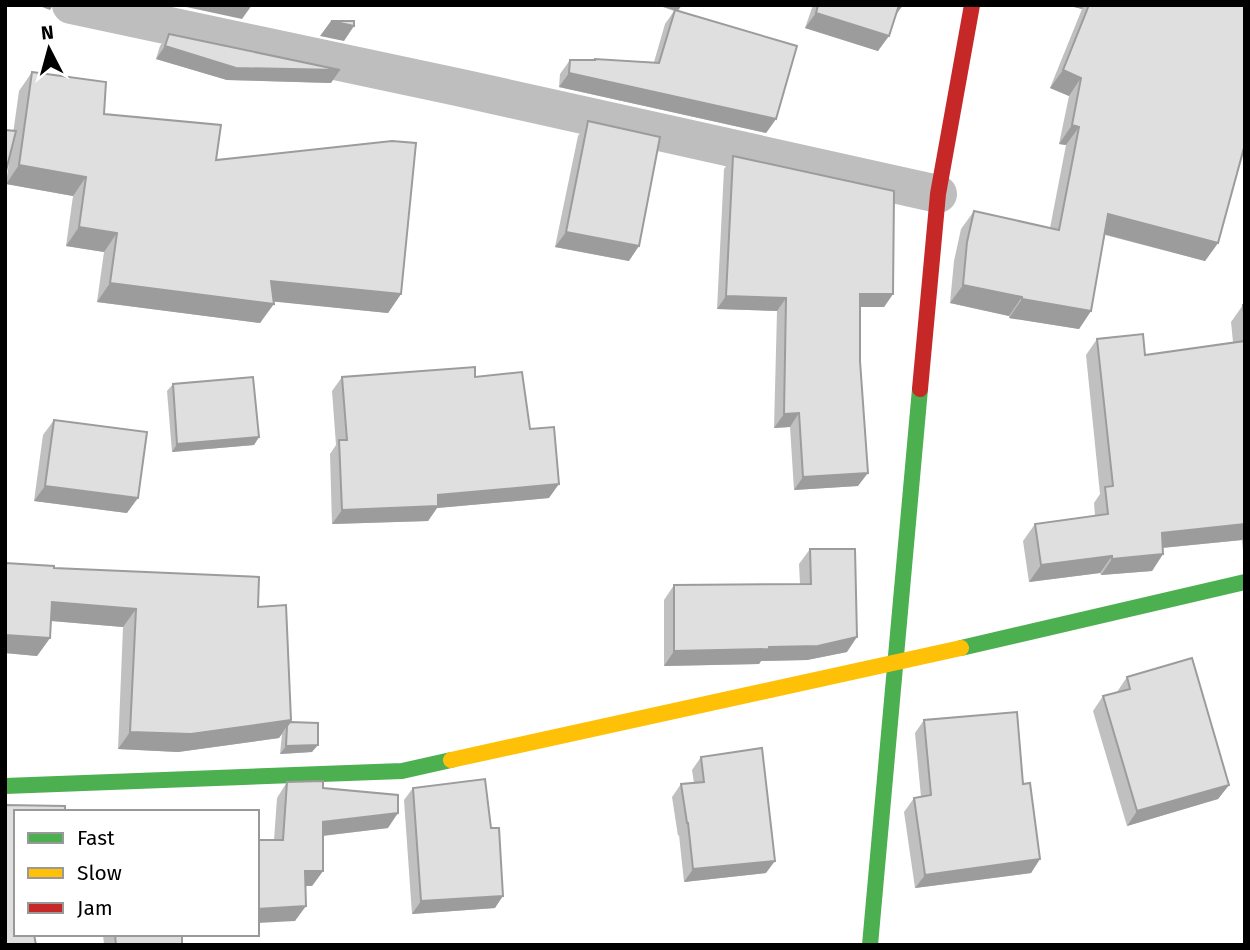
<svg xmlns="http://www.w3.org/2000/svg" width="1250" height="950" viewBox="0 0 1250 950" font-family="'Fira Sans',sans-serif">
<style>
.lines{fill:none;stroke-linecap:round;stroke-linejoin:round}
.street{stroke:#bebebe;stroke-width:38}
.fast{stroke:#4caf50;stroke-width:16}
.slow{stroke:#ffc107;stroke-width:16}
.jam{stroke:#c62828;stroke-width:16}
.wall{fill:#c0c0c0}
.shaded-wall{fill:#9c9c9c}
.building{fill:#dfdfdf;stroke:#9c9c9c;stroke-width:2}
</style>
<rect width="100%" height="100%" fill="#fff"/>
<g class="lines">
<polyline class="street" points="71,5 457,87 938,194"/>
<g class="fast">
<polyline points="961,648 1245,582"/>
<polyline points="5,786 402,771 451,760"/>
<polyline points="870,945 920,389"/>
</g>
<polyline class="slow" points="451,760 961,648"/>
<polyline class="jam" points="920,389 938,194 972,5"/>
</g>
<g class="wall">
<polygon points="657,5 682,5 678,11 776,119 766,133 559,87 560,74 570,60 594,60 595,59 654,62 665,24 674,11"/>
<polygon points="813,5 903,5 895,16 878,51 805,28"/>
<polygon points="1066,5 1245,5 1218,243 1205,261 1105,235 1091,311 1079,329 1009,318 1009,316 950,303 954,261 961,229 974,211 1050,228 1066,145 1059,144 1069,96 1050,88 1082,9"/>
<polygon points="169,34 331,83 227,80 156,59 160,46"/>
<polygon points="32,72 104,114 216,160 401,294 388,313 273,301 260,323 97,302 104,252 66,246 73,196 6,184 19,91"/>
<polygon points="588,121 629,261 555,247 578,136"/>
<polygon points="733,156 893,294 884,307 860,307 858,486 794,490 790,427 774,428 777,311 717,309 724,169"/>
<polygon points="1243,305 1245,305 1245,551 1243,551 1242,540 1163,548 1163,554 1152,571 1101,575 1100,573 1029,582 1023,541 1035,524 1095,516 1094,503 1100,494 1086,355 1097,339 1145,355 1233,342 1231,322"/>
<polygon points="342,377 475,377 530,429 549,498 437,508 428,521 332,524 330,454 336,445 332,391"/>
<polygon points="173,384 259,437 254,445 172,452 167,391"/>
<polygon points="54,420 127,513 34,501 43,435"/>
<polygon points="810,549 847,652 807,660 761,661 759,664 664,666 664,600 674,585 800,584 799,564"/>
<polygon points="5,563 54,568 258,607 290,722 312,752 280,754 282,734 279,738 178,752 118,749 123,627 51,621 50,638 37,656 5,653"/>
<polygon points="1127,677 1229,785 1218,799 1127,826 1093,711 1103,696 1117,692"/>
<polygon points="924,720 1023,784 1040,859 1031,873 915,888 904,812 914,798 921,797 915,733"/>
<polygon points="701,757 766,873 684,882 679,835 678,836 672,797 681,784 694,783 692,770"/>
<polygon points="287,782 323,788 388,828 323,836 323,871 312,886 305,886 295,921 274,840 277,798"/>
<polygon points="413,788 491,828 495,908 412,914 404,800"/>
<polygon points="103,934 182,934 182,945 104,945"/>
</g>
<g class="shaded-wall">
<polygon points="37,5 53,5 50,10"/>
<polygon points="177,5 252,5 242,19"/>
<polygon points="657,5 682,5 677,11"/>
<polygon points="897,5 903,5 894,17"/>
<polygon points="1066,5 1084,5 1082,9"/>
<polygon points="816,13 889,36 878,51 805,28"/>
<polygon points="331,21 354,26 344,41 320,36"/>
<polygon points="165,46 340,70 331,83 227,80 156,59"/>
<polygon points="1063,70 1081,78 1069,96 1050,88"/>
<polygon points="569,73 776,119 766,133 559,87"/>
<polygon points="1072,125 1079,127 1066,145 1059,144"/>
<polygon points="19,165 86,177 73,196 6,184"/>
<polygon points="1108,214 1218,243 1205,261 1096,232"/>
<polygon points="79,227 117,233 104,252 66,246"/>
<polygon points="566,232 639,246 629,261 555,247"/>
<polygon points="271,281 401,294 388,313 258,300"/>
<polygon points="110,283 274,304 260,323 97,302"/>
<polygon points="963,285 1022,297 1009,316 950,303"/>
<polygon points="860,294 893,294 884,307 851,307"/>
<polygon points="726,296 786,298 777,311 717,309"/>
<polygon points="1022,299 1091,311 1079,329 1009,318"/>
<polygon points="799,413 790,427 774,428 784,414"/>
<polygon points="259,437 254,445 172,452 177,444"/>
<polygon points="868,473 858,486 794,490 803,477"/>
<polygon points="559,484 549,498 437,508 428,521 332,524 342,510 438,495"/>
<polygon points="45,486 138,498 127,513 34,501"/>
<polygon points="1245,524 1245,536 1242,540 1150,549 1162,533"/>
<polygon points="1163,554 1152,571 1101,575 1112,559"/>
<polygon points="1112,556 1100,573 1029,582 1041,565"/>
<polygon points="52,602 136,609 123,627 40,620"/>
<polygon points="5,635 50,638 37,656 5,653"/>
<polygon points="857,637 847,652 807,660 761,661 759,664 664,666 674,651 769,647"/>
<polygon points="291,720 279,738 178,752 118,749 130,732"/>
<polygon points="318,745 312,752 280,754 286,746"/>
<polygon points="1229,785 1218,799 1127,826 1137,811"/>
<polygon points="398,813 388,828 312,837 323,822"/>
<polygon points="1040,859 1031,873 915,888 925,875"/>
<polygon points="775,861 766,873 684,882 693,869"/>
<polygon points="305,871 323,871 312,886 294,886"/>
<polygon points="503,896 495,908 412,914 421,901"/>
<polygon points="306,906 295,921 257,923 257,909"/>
</g>
<g class="building">
<polygon points="818,5 899,5 889,36 816,13"/>
<polygon points="1089,5 1245,5 1245,144 1218,243 1108,214 1091,311 1022,299 1022,297 963,285 967,242 974,211 1059,230 1079,127 1072,125 1081,78 1063,70"/>
<polygon points="675,10 797,46 776,119 569,73 570,60 595,60 595,59 659,63"/>
<polygon points="331,21 354,21 354,26"/>
<polygon points="169,34 340,70 236,68 165,46"/>
<polygon points="32,72 106,82 104,114 221,125 216,160 392,141 416,143 401,294 271,281 274,304 110,283 117,233 79,227 86,177 19,165"/>
<polygon points="588,121 660,137 639,246 566,232"/>
<polygon points="5,130 16,131 5,175"/>
<polygon points="733,156 894,191 893,294 860,294 860,361 868,473 803,477 799,413 784,414 786,298 726,296"/>
<polygon points="1243,305 1245,305 1245,323"/>
<polygon points="1143,334 1145,355 1245,341 1245,524 1162,533 1163,554 1112,559 1112,556 1041,565 1035,524 1108,514 1105,487 1113,486 1097,339"/>
<polygon points="475,367 475,377 522,372 530,429 554,427 559,484 438,495 438,506 342,510 339,440 347,440 342,377"/>
<polygon points="253,377 259,437 177,444 173,384"/>
<polygon points="54,420 147,432 138,498 45,486"/>
<polygon points="810,549 855,549 857,637 818,646 769,647 769,649 674,651 674,585 811,584"/>
<polygon points="5,563 54,566 54,568 259,577 258,607 286,605 291,720 191,734 130,732 136,609 52,602 50,638 5,635"/>
<polygon points="1192,658 1229,785 1137,811 1103,696 1130,689 1127,677"/>
<polygon points="1017,712 1023,784 1030,783 1040,859 925,875 914,798 931,795 924,720"/>
<polygon points="290,722 318,723 318,745 286,746 287,726"/>
<polygon points="762,748 775,861 693,869 688,823 687,823 681,784 704,782 701,757"/>
<polygon points="485,779 491,828 499,828 503,896 421,901 413,788"/>
<polygon points="323,781 323,788 398,795 398,813 323,822 323,871 305,871 306,906 257,909 258,840 283,840 287,782"/>
<polygon points="5,805 65,806 65,812 16,812 16,934 34,934 36,945 5,945"/>
<polygon points="115,934 182,934 182,945 116,945"/>
</g>
<rect width="1250" height="950" fill="none" stroke="#000000" stroke-width="14"/>
<rect x="14" y="810" width="245" height="126" fill="#ffffff" stroke="#999999" stroke-width="2"/>
<rect x="28" y="833" width="35" height="10" fill="#4caf50" stroke="#999999" stroke-width="2"/>
<text x="77" y="845" font-size="21" fill="#000000">Fast</text>
<rect x="28" y="868" width="35" height="10" fill="#ffc107" stroke="#999999" stroke-width="2"/>
<text x="77" y="880" font-size="21" fill="#000000">Slow</text>
<rect x="28" y="903" width="35" height="10" fill="#c62828" stroke="#999999" stroke-width="2"/>
<text x="77" y="915" font-size="21" fill="#000000">Jam</text>
<g transform="translate(49 49) rotate(354)" stroke="#ffffff" stroke-width="5" paint-order="stroke">
<path d="M0-5L12 26L0 18L-12 26Z" fill="#000000"/>
<text y="-10" font-size="19" font-weight="bold" text-anchor="middle" fill="#000000">N</text>
</g>
</svg>
